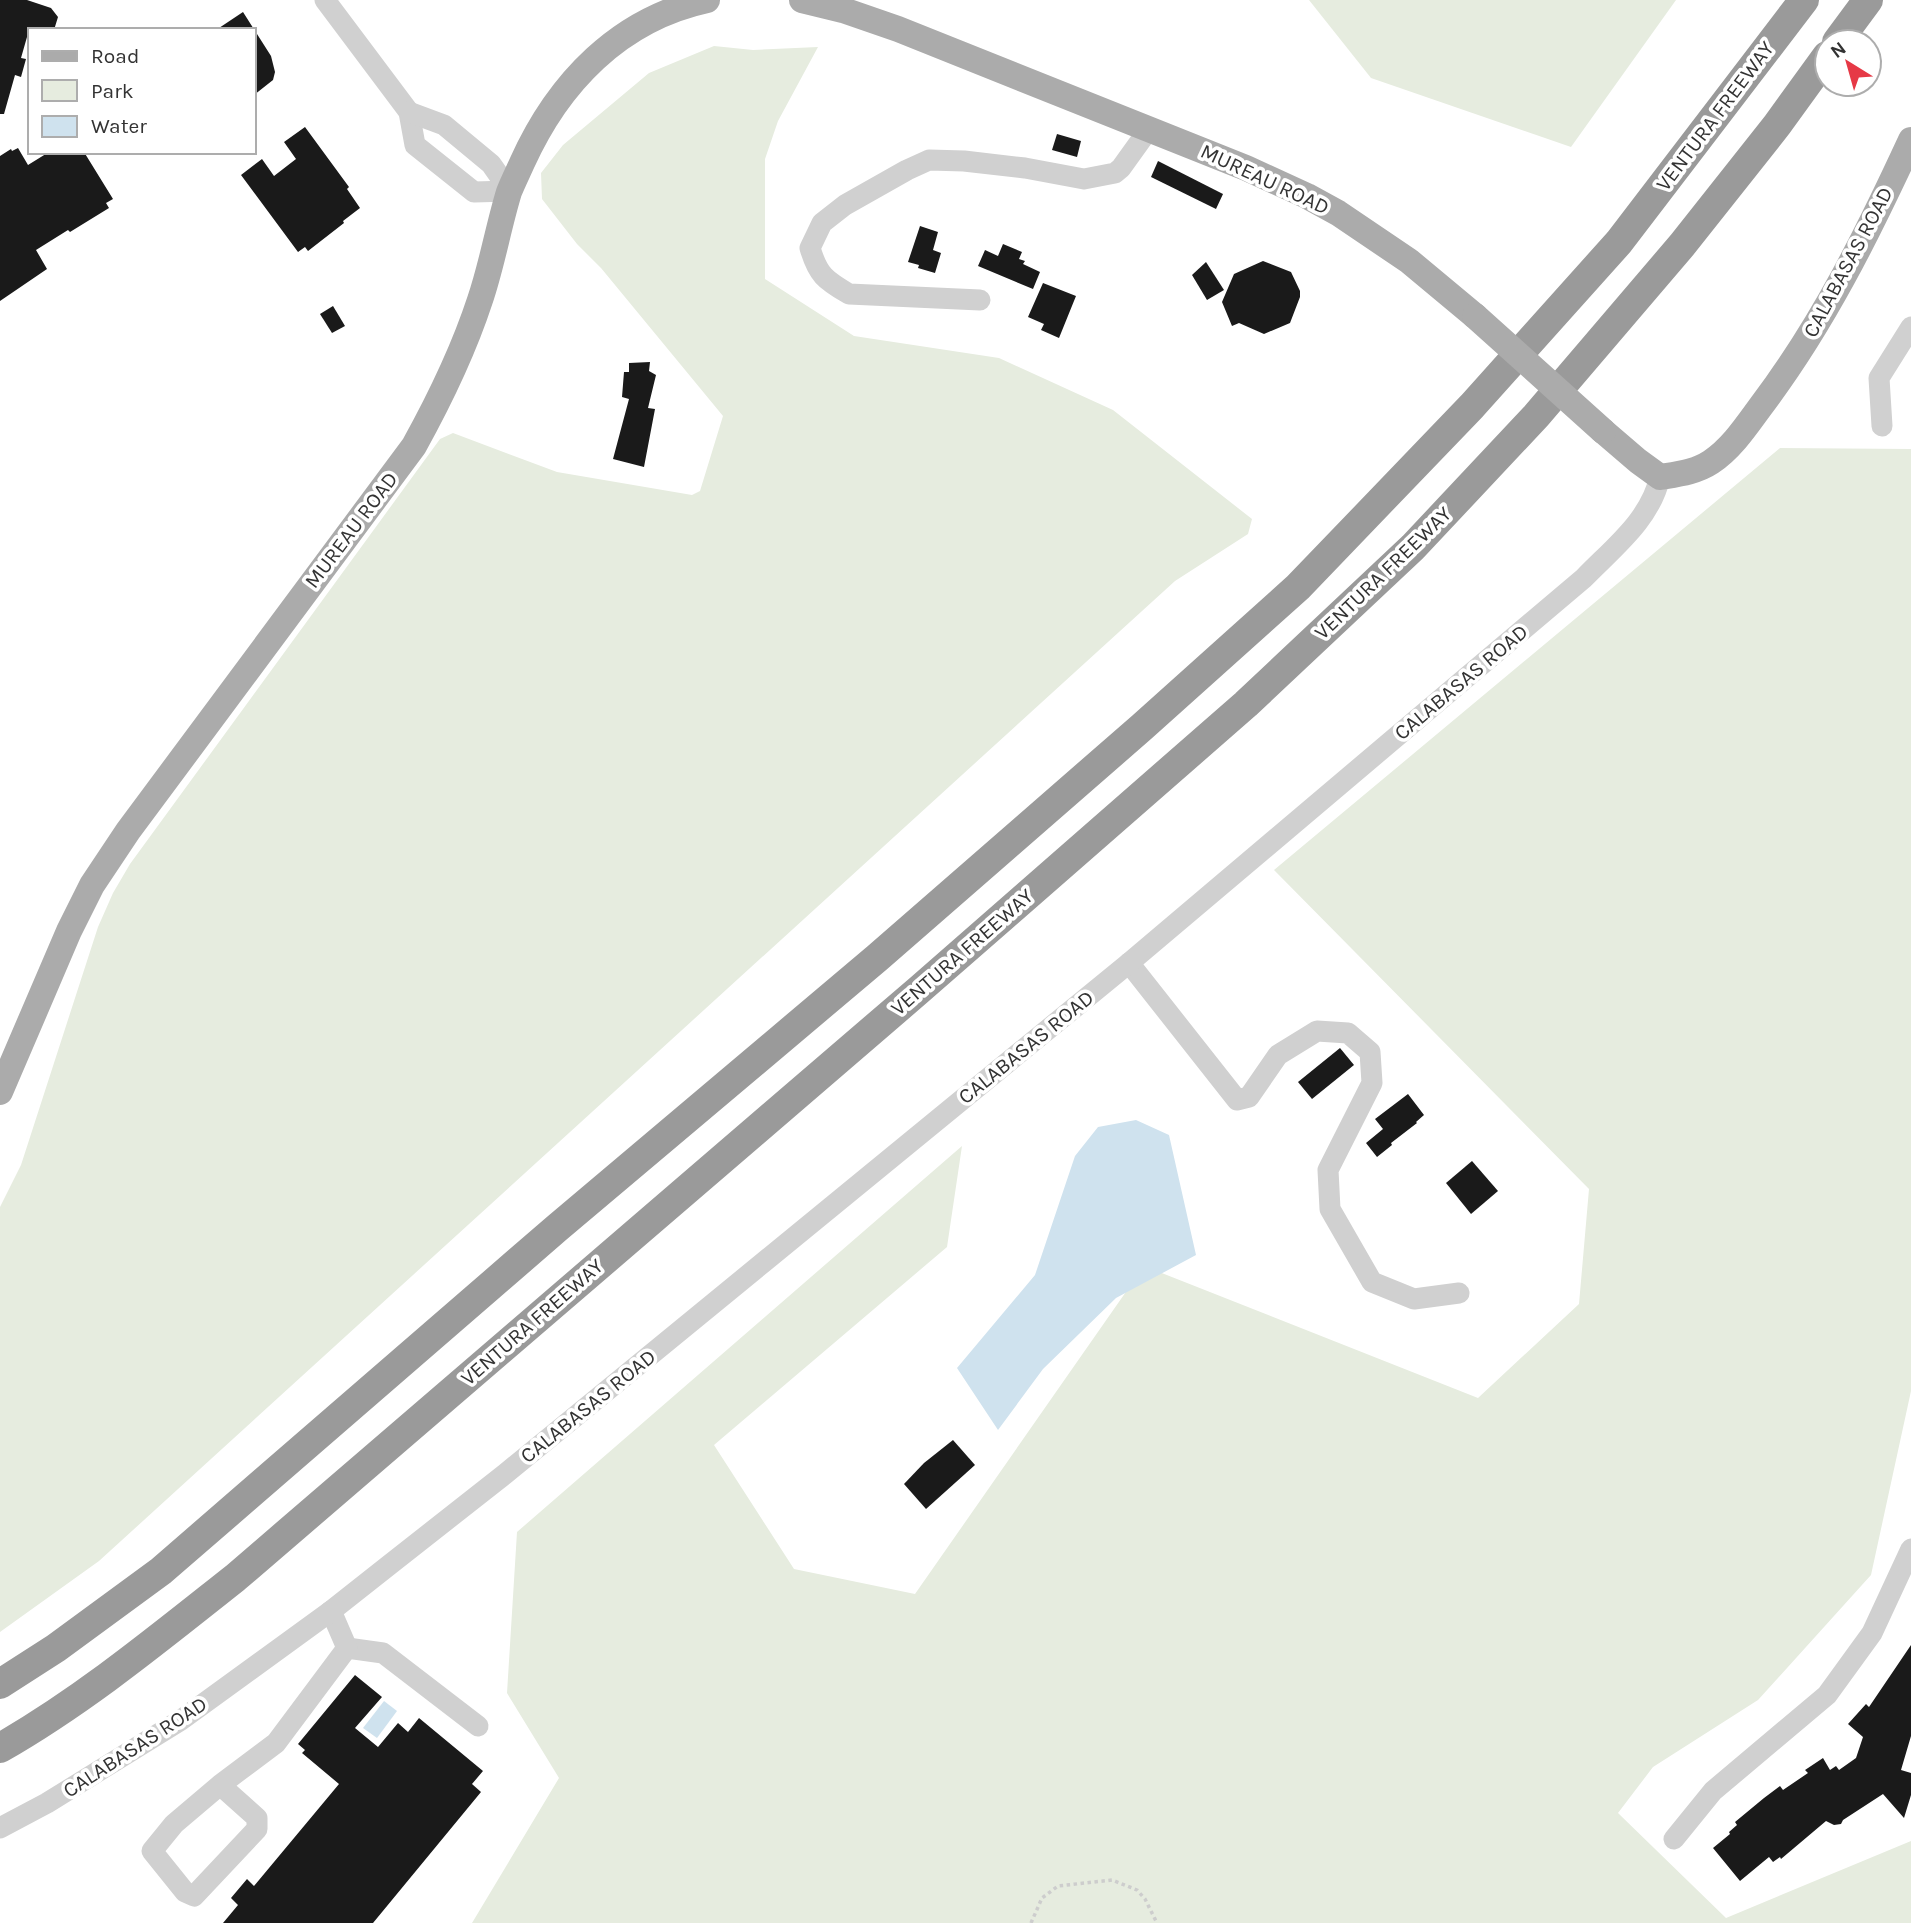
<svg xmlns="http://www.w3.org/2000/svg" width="1911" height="1923" viewBox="0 0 1911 1923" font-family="Karla,sans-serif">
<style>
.green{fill:#e6ecdf}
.water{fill:#cfe2ee}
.building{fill:#1a1a1a}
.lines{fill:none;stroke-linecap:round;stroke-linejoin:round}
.path{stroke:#cdcdcd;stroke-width:3.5;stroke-dasharray:3.5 3.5;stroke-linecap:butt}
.minor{stroke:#d0d0d0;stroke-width:21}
.major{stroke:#ababab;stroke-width:26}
.highway{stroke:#9a9a9a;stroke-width:30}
.major-bridge{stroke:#ababab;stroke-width:26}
.labels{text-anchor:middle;stroke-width:7;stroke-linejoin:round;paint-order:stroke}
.street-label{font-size:21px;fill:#333;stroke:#fff}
</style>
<rect width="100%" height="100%" fill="#fff"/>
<g class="green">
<polygon points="1309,0 1676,0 1571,147 1371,78"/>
<polygon points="714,46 753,50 818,47 778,121 765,159 765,279 854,336 999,358 1113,410 1252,519 1248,534 1175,581 99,1561 0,1632 0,1207 21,1165 98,927 113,893 130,864 440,439 453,433 557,472 692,495 700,491 723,416 601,268 577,244 542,199 541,173 563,145 649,73"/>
<polygon points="1780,448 1911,449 1911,1391 1871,1575 1758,1700 1653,1767 1618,1813 1726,1918 1911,1841 1911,1923 472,1923 559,1778 507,1693 517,1532 962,1146 947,1247 714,1445 794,1569 915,1594 1144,1266 1478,1398 1579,1304 1589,1189 1274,870"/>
</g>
<g class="water">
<polygon points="1136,1120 1169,1135 1196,1255 1116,1298 1043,1369 998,1430 957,1368 1035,1275 1075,1156 1098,1127"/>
<polygon points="384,1701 397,1711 377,1738 363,1728"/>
</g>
<g class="building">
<polygon points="0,0 27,0 51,8 58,17 54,30 29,30 21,58 26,59 21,77 15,75 4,114 0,114"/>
<polygon points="243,12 271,56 275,72 273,80 254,95 254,30 216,30"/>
<polygon points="305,127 349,187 347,189 360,208 343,221 344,223 308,251 305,247 298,252 241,175 262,159 274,176 296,159 284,142"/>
<polygon points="1057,134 1081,141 1077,157 1052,150"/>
<polygon points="18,148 28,165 49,152 84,152 113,199 106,203 109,208 70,232 68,230 36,250 47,269 0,301 0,156 11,149 12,151"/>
<polygon points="1158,161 1223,194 1216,209 1151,177"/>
<polygon points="920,226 938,232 933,250 941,253 935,273 918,268 919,265 908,262"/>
<polygon points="1003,244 1022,252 1019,259 1025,261 1023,264 1040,272 1033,289 978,266 985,250 998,256"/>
<polygon points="1263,261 1291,272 1300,291 1300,297 1290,323 1264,334 1239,323 1232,326 1222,302 1234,274"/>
<polygon points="1206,262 1224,290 1207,300 1192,275"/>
<polygon points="1043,283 1076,296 1059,338 1041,330 1044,324 1028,317"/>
<polygon points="333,306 345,326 332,333 320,314"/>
<polygon points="650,362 649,371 656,375 648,408 655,409 644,467 613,459 629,399 622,397 624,372 629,372 629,363"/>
<polygon points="1340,1048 1354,1065 1312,1099 1298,1082"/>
<polygon points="1408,1094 1424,1115 1416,1122 1417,1123 1391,1143 1392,1145 1377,1157 1366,1143 1383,1129 1375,1119"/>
<polygon points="1472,1161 1498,1191 1471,1214 1446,1183"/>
<polygon points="953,1440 975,1465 926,1509 904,1484 924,1463"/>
<polygon points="1911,1645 1911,1736 1901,1770 1911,1773 1911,1795 1904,1818 1883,1794 1843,1820 1841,1824 1834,1825 1826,1821 1781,1859 1780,1857 1773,1862 1769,1857 1740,1881 1713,1848 1730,1834 1729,1832 1737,1825 1735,1822 1764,1798 1780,1786 1783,1790 1808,1773 1805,1770 1823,1758 1830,1770 1836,1766 1839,1770 1856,1758 1863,1737 1848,1724 1866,1704 1869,1707"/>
<polygon points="355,1675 382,1697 355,1728 378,1747 398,1723 408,1732 419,1718 483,1771 472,1784 481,1792 373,1923 223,1923 238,1905 231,1898 247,1879 254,1886 339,1784 302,1753 305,1750 298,1744"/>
</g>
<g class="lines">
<polyline class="path" points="1031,1923 1042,1898 1058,1886 1112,1880 1137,1890 1145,1899 1157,1923"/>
<g class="minor">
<polyline points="325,0 409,112 415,145 474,192 510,191"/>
<polyline points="409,112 444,125 491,164 510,191"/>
<path d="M980 300 849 294C825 280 818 275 810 248L822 223 845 205 907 170 929 160 964 161 1025 168 1084 179 1115 173 1121 168 1149 129"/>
<polyline points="1882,426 1879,378 1911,327"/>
<polyline points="1129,963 1237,1100 1249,1097 1278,1055 1317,1031 1348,1033 1370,1052 1372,1083 1328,1170 1330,1209 1372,1282 1414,1299 1459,1293"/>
<polyline points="347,1648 383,1653 478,1726"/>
<polyline points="220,1785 257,1818 257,1829 194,1896 185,1892 152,1851 174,1824 220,1785 276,1743 347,1648 331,1611"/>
<path d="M0 1828 47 1803 181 1720 331 1611 388 1566 505 1474 1129 963 1584 578C1614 547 1650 520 1660 477"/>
<polyline points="1674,1839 1713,1791 1827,1695 1872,1633 1911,1549"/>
</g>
<g class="major">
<polyline points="802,0 843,10 898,29 1246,168 1307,196 1338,213 1409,261 1475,316"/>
<path d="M1603 431 1638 461 1660 477C1678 474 1696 472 1711 462 1732 448 1747 425 1761 406 1823 324 1868 233 1911 140"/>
<path d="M0 1092 69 931 92 885 128 831 414 446C440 399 463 352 480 300 492 265 498 228 509 192 513 182 518 172 522 163 558 83 619 19 707 0"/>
</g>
<g class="highway">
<polyline points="1837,42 1868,0"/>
<polyline points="0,1684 56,1648 161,1571 557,1228 877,958 1142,727 1298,587 1472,406 1619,242 1804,0"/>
<path d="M0 1748C84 1700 159 1638 235 1578L920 989 1246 704 1413 547 1536 416 1682 245 1777 125 1827 56"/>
</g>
<polyline class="major-bridge" points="1475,316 1603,431"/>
</g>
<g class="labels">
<g class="street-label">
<text transform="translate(1715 116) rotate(-53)" y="7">VENTURA FREEWAY</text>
<text transform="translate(1265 179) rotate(25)" y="7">MUREAU ROAD</text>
<text transform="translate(1848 262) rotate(-62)" y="7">CALABASAS ROAD</text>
<text transform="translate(351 530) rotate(-53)" y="7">MUREAU ROAD</text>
<text transform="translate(1383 573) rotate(-44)" y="7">VENTURA FREEWAY</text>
<text transform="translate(1461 682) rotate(-40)" y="7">CALABASAS ROAD</text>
<text transform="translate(962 952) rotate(-41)" y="7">VENTURA FREEWAY</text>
<text transform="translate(1026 1047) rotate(-39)" y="7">CALABASAS ROAD</text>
<text transform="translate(532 1322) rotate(-41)" y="7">VENTURA FREEWAY</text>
<text transform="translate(588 1406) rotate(-39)" y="7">CALABASAS ROAD</text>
<text transform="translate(135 1747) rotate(-33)" y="7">CALABASAS ROAD</text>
</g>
</g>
<rect x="28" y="28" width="228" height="126" fill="#ffffff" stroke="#adadad" stroke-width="2"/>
<rect x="42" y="51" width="35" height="10" fill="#ababab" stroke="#adadad" stroke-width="2"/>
<text x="91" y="63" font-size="21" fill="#333333">Road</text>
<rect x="42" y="80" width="35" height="21" fill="#e6ecdf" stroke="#adadad" stroke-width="2"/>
<text x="91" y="98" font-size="21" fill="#333333">Park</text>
<rect x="42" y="116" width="35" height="21" fill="#cfe2ee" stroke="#adadad" stroke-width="2"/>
<text x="91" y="133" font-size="21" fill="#333333">Water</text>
<g transform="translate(1848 63) rotate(323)"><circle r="33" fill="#ffffff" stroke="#adadad" stroke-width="2"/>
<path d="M0-5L12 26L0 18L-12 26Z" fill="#e63946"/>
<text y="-10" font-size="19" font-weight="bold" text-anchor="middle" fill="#333333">N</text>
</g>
</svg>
